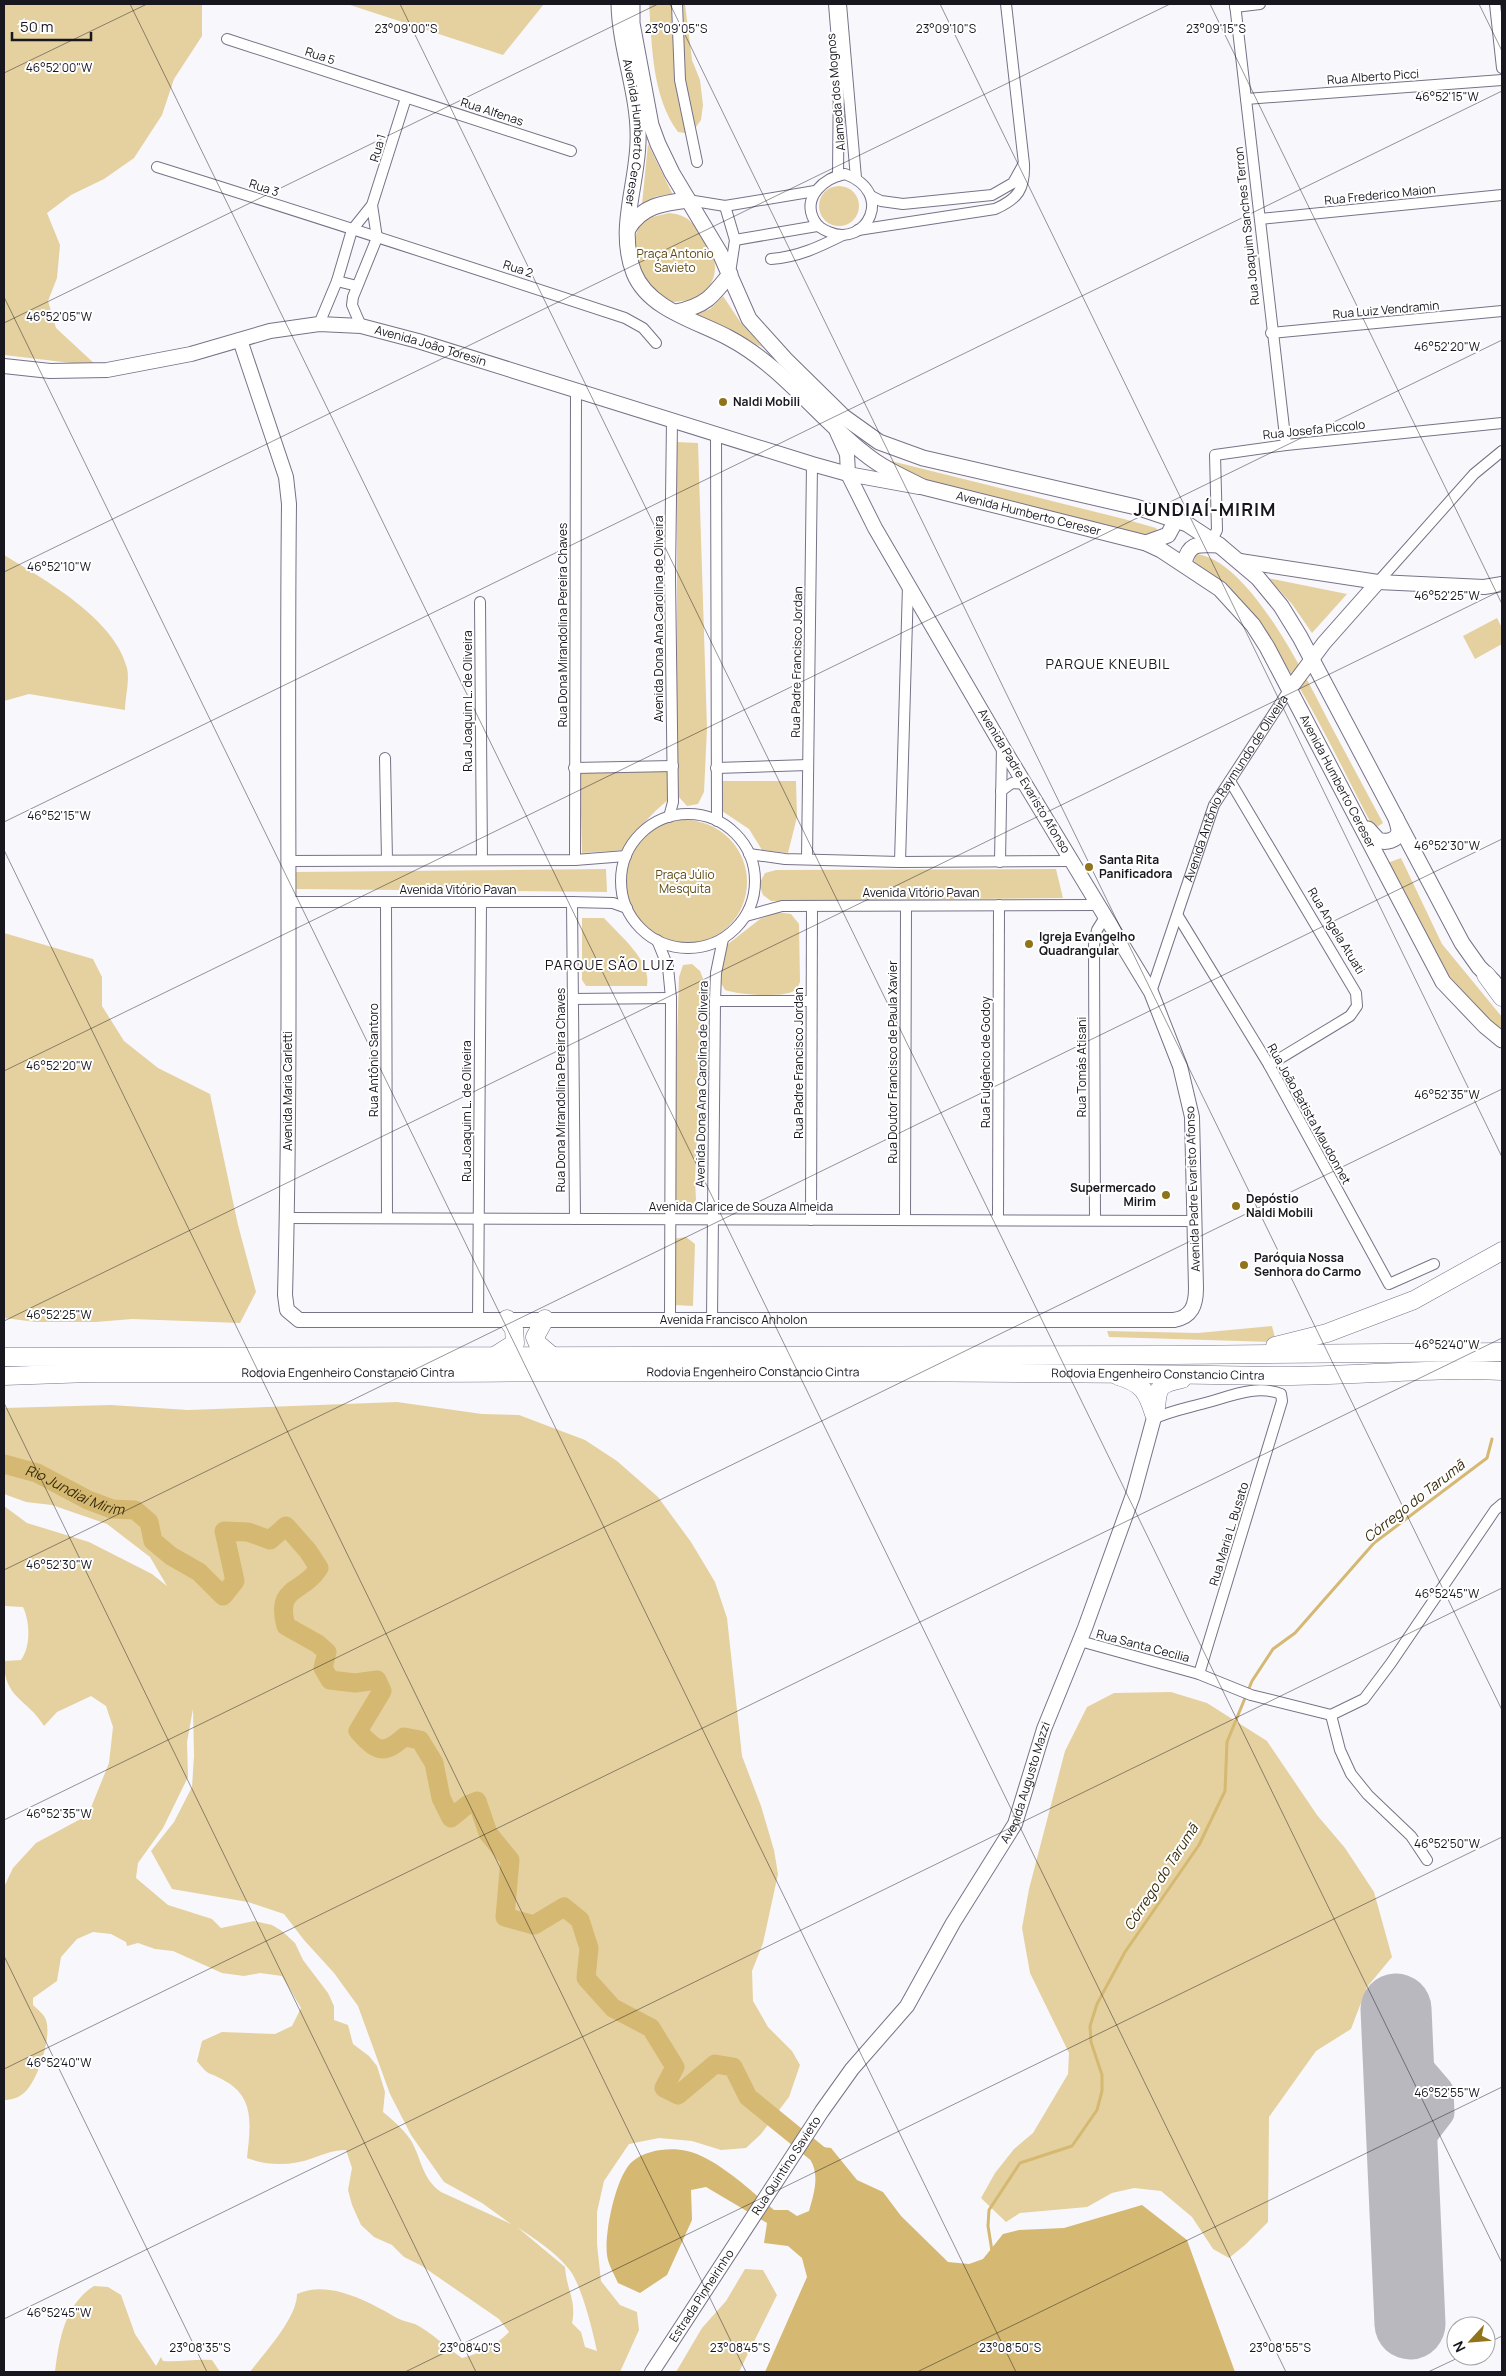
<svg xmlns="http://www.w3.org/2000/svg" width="1506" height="2376" viewBox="0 0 1506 2376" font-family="Manrope,sans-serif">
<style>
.green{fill:#e5d19f;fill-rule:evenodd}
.water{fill:#d5b871}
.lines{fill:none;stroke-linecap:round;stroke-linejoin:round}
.stream{stroke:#d5b871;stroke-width:3}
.river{stroke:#d5b871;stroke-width:19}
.taxiway{stroke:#b8b8be;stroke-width:29}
.runway{stroke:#b8b8be;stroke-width:71}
.street-casing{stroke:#787287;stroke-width:12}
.secondary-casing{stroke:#787287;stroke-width:16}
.primary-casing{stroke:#787287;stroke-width:17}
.highway-casing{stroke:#787287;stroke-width:19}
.street{stroke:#fff;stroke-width:10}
.secondary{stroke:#fff;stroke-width:14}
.primary{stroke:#fff;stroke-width:15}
.highway{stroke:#fff;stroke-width:18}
.ticks{fill:none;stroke:#18161e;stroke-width:1;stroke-opacity:0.45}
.poi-dot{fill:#917319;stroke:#fff;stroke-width:2}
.labels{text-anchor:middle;stroke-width:4;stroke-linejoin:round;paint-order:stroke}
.street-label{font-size:12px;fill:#18161e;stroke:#fff}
.park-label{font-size:12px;fill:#5d4911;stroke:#fff}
.poi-label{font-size:12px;font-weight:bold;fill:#18161e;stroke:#fff;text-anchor:start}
.neighbourhood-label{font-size:14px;letter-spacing:1px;fill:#18161e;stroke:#fff}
.water-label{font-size:14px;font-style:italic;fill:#372c0b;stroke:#fff}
.district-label{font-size:18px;font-weight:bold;letter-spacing:1px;fill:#18161e;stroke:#fff}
.ticks-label{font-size:12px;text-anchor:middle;fill:#18161e;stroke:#fff;stroke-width:4;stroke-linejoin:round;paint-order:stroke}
</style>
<rect width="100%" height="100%" fill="#f8f7fc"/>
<g class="green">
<polygon points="4,4 202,4 202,36 174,79 162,115 134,158 104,179 71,195 47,213 60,245 57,278 48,301 56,328 97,366 4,355"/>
<polygon points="347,4 544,4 503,55"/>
<path d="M649 4H685L692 60 700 80 703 105 701 120 691 134 678 132C652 97 652 46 649 4Z"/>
<polygon points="648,144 673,195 657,196 642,204"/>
<circle cx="839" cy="206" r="20"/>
<path d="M669 213C690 215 695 225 705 242 710 250 715 258 715 267 715 287 700 300 681 301 676 302 670 303 666 301 651 294 644 281 639 266 632 244 632 239 644 219Z"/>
<polygon points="723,296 741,323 764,348 696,315 710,309"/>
<polygon points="677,442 698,443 707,728 704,792 698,804 687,806 677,795"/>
<polygon points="879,458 1124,519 1156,528 1159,534 1154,537 915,477"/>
<path d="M1196 554C1250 560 1306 678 1329 722 1347 756 1365 789 1383 823L1374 829C1330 746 1291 654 1224 586 1216 577 1204 570 1194 562Z"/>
<path d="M4 555C44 579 115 619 127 668 130 680 125 698 125 710L29 694 4 701Z"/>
<polygon points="1268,578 1347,594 1312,633 1292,604"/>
<polygon points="1497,618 1502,628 1502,644 1475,659 1463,636"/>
<path d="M580 771H669V799C651 814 637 829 625 850L582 853Z"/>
<polygon points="722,781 796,781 797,817 788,853 762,850 749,829 722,811"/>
<circle cx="685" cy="882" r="62"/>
<polygon points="1401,858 1442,944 1502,1017 1502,1031 1450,981 1389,870 1390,862"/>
<polygon points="606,869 607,892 293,889 294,872"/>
<polygon points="1056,869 1063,898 771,901 763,895 759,884 765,873 776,870"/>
<path d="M777 912 791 914 799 924 800 982 797 989C787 999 739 995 725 990L721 983 723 948 760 919Z"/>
<path d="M582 918H604C620 936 652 961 647 986H586L582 980Z"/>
<polygon points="4,933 93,959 102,977 102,1006 124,1041 158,1068 210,1094 238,1225 256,1292 240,1323 132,1319 96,1322 36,1322 4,1318"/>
<polygon points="692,964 700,971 704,981 695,1180 696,1200 691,1207 672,1204 679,977 683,965"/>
<polygon points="686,1237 695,1244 693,1306 673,1305 673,1239"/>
<polygon points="1272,1326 1276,1342 1109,1337 1107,1331 1198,1333"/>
<path d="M397 1402 482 1414 519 1415 585 1440 617 1461 658 1497 691 1542 715 1582 727 1618 742 1756 761 1806 774 1850 778 1874 763 1943 752 1971 753 2001 768 2027 792 2051 800 2065 789 2097 761 2134 746 2148 721 2150 692 2141 659 2138 629 2144 604 2181 597 2212V2244L601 2281 620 2305 637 2312 639 2330 620 2372H250C265 2352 297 2318 297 2294 328 2279 370 2302 397 2318 403 2321 409 2322 415 2324 432 2333 446 2347 462 2358 481 2353 495 2346 509 2332L499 2319 422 2266 404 2257 392 2245 374 2237 361 2225 352 2205 348 2190 352 2168 346 2150C333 2150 325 2154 313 2158 292 2166 267 2166 247 2158 250 2128 256 2098 225 2081 209 2071 210 2078 197 2061L202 2041 222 2032 275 2034 292 2026 301 2008 282 1976 260 1973 244 1976 222 1973 173 1951 155 1949 138 1943 127 1946 126 1942 111 1934 93 1932 77 1939 61 1957 57 1981 33 1998V2005C38 2010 44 2014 46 2020 52 2037 38 2080 25 2092 19 2098 11 2100 4 2100V1887L13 1868 36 1843 88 1815 109 1763 113 1727 106 1706 91 1696 57 1712 44 1726C27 1698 4 1699 4 1661L21 1660C31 1646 30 1622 23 1607L4 1606V1506L27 1523 89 1542 152 1574 167 1586 150 1557 107 1524 52 1505 26 1502 4 1494V1408L111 1405 188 1410ZM193 1709 194 1756 192 1787 174 1822 151 1851 172 1889 248 1902 284 1914 304 1940 334 1973 358 2006 390 2094 411 2135 444 2182 482 2203 511 2224 441 2192C421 2178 422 2158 410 2139 403 2129 393 2120 383 2112L385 2092 377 2066 369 2056 353 2044 348 2025 334 2020V2006L328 1993 303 1960 295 1943 282 1931 272 1925 254 1921 221 1928 212 1919 168 1905 136 1878 138 1863 163 1828 188 1777 187 1742ZM517 2227C535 2239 554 2251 568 2268 581 2282 593 2332 597 2351L585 2347 581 2332 572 2323C577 2301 566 2288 565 2267Z"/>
<polygon points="1171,1692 1207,1703 1267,1741 1317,1815 1345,1848 1374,1892 1392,1957 1367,1987 1351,2029 1316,2051 1269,2117 1268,2222 1245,2245 1229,2258 1213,2249 1192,2217 1161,2191 1134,2188 1112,2193 1087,2207 1020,2213 1006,2222 981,2198 995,2173 1014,2149 1033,2133 1068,2074 1069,2053 1030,1973 1022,1928 1029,1889 1065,1751 1087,1707 1114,1693"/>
<polygon points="745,2269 763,2270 777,2295 739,2372 676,2372 702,2328 726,2301"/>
<path d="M94 2286 108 2287 121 2295 135 2334 156 2366 161 2357 163 2361C180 2362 195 2359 212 2360L220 2372H55C59 2340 65 2304 94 2286Z"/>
</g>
<path class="water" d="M823 2147 831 2148 857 2180 883 2192 901 2216 948 2262 969 2264 983 2259 1003 2234 1019 2230 1064 2228 1142 2205 1187 2240 1235 2372H765L807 2277 802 2258 788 2246 764 2243 767 2223 706 2187 691 2190 692 2220 667 2275 640 2293 618 2283C614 2274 608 2264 607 2255 604 2234 616 2174 633 2161 646 2150 670 2147 687 2151 717 2158 751 2191 774 2210H788L797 2216 809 2211C814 2194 820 2175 810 2159Z"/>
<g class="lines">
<polyline class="stream" points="992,2251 988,2226 989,2210 1020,2163 1072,2146 1097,2110 1102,2091 1102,2075 1091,2042 1090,2026 1097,2004 1125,1952 1199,1845 1225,1791 1227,1742 1252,1681 1273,1649 1295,1633 1374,1543 1487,1458 1492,1439"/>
<path class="river" id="s1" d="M4 1464 37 1473 88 1500 112 1509 135 1510 149 1522 153 1541 171 1556 199 1572 223 1596 235 1581 224 1531 248 1532 270 1540 286 1526 308 1551 319 1568C303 1594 275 1585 286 1626L318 1644 327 1652 323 1668 330 1680 355 1683 377 1680 382 1691 358 1731C376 1751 383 1756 404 1737L420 1740 434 1763 441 1798 451 1818 467 1805 477 1801 488 1833 510 1860 505 1917 534 1925 564 1907 580 1920 589 1948 586 1978 613 2008 651 2028 675 2067 664 2088 678 2095 715 2064 733 2067 748 2097 818 2154 829 2173"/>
<polyline class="taxiway" points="1398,2043 1439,2091 1440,2113 1403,2161"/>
<polyline class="runway" points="1396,2009 1410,2324"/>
<g class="street-casing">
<g id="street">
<polyline points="677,4 680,80 697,162"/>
<polyline points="834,4 839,65 838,176"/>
<polyline points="841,4 856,178"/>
<polyline points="1235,4 1286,445"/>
<polyline points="1495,4 1502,68"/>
<polyline points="1235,7 1260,4"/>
<polyline points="227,39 571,151"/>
<polyline points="1246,99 1502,80"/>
<path d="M157 167C314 216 470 267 625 318L643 328 656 343"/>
<path d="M845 174C896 193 866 248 829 232 822 229 818 227 814 220 802 197 824 178 845 174Z"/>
<polyline points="871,196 881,201 903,204 992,195 1013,183 1023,165"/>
<polyline points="688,200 725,206 815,191"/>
<polyline points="725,206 735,240 730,273"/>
<polyline points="1260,219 1502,195"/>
<path d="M858 230 995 209C1018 199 1025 189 1024 164L1006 4"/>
<polyline points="735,240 817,226"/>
<path d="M771 259C798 257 819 247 843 235"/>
<polyline points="337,281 357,286"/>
<polyline points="319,324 337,281 352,230 372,205 406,98"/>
<polyline points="361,326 352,305 353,297 377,238 372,205"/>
<polyline points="1271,333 1502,311"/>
<polyline points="716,433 717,821"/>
<polyline points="1212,540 1217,530 1215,455 1286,445 1502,423"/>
<polyline points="1378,582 1474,474 1502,451"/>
<polyline points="480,602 482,860"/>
<polyline points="385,758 387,860"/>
<polyline points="574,768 673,766"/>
<polyline points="716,768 808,765"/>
<polyline points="1230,781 1356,993 1357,1006 1350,1016 1269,1065"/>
<polyline points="1001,791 1012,783 1025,784"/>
<circle cx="688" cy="881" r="67"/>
<polyline points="669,817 673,802 670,576 672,420"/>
<polyline points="749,854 785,859 900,862 1072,861"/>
<polyline points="807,859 812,464"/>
<polyline points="575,860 576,390"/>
<polyline points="287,861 575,860 626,856"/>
<polyline points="900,862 908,586"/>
<polyline points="1000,862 1002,746"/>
<polyline points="287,902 572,902 613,903 627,908"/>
<polyline points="572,902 575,1219"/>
<polyline points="386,903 387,1217"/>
<polyline points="746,916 782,906 1098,905"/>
<polyline points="1178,916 1269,1065 1389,1284 1434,1264"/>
<polyline points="657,940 668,967 671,998 670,1320"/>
<path id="s2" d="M1151 992 1214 805 1289 690"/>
<polyline points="573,999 671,998"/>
<polyline points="715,1001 811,1001"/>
<polyline points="287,1218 1195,1221"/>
<polyline points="905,1219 906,906"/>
<polyline points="998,1219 999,905"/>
<polyline points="811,1220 812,906"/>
<polyline points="1095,1220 1094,945 1097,930 1105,917"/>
<polyline points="478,1319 481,902"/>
<polyline points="712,1320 715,1001 716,973 723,939"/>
<path d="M1153 1419C1170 1411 1187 1408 1205 1403 1229 1397 1256 1384 1281 1394L1282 1401 1199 1674"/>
<polyline points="1080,1641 1199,1674 1251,1695 1331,1715 1364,1699 1391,1663 1495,1510 1502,1504"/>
<polyline points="1331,1715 1340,1750 1351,1774 1368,1795 1411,1836 1427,1860"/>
</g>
</g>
<g class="secondary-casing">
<g id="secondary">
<path id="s3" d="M240 340 286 477 289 504C286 768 292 1032 285 1295L287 1310 299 1320H1174C1192 1317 1196 1305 1196 1288L1192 1117 1180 1066 1151 992 1002 746 875 528 848 474 847 454 837 432"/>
<path id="s4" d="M4 366 50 371 107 370 191 354 270 331 319 324 361 326 418 341 812 464 848 474 919 487"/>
<polyline points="1240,561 1378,582 1484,587 1502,584"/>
<polyline points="1289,690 1324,643 1378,582"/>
<path id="s5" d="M652 2372 822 2111 852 2069 907 2006 953 1923 1015 1824 1044 1729 1085 1628 1133 1495 1155 1414"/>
</g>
</g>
<g class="primary-casing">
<g id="primary">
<path id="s6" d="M619 4C620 51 640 96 638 142 637 186 617 230 634 273 649 310 698 321 729 338 782 366 818 417 864 453 882 468 903 477 923 487L1146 543 1161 550 1220 589 1253 625 1267 647 1443 982 1485 1026 1502 1040"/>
<polyline points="632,4 632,23 651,125 658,144 672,173 720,253 749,319 785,359 844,417 879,442 923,458 1136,507 1187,524 1219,545 1258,578 1281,606 1300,637 1462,943 1479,967 1494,982"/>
<path d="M628 229C641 206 663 203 688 200"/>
<path d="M676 312C705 306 712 297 730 274"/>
<polyline points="1146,543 1168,535 1176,520"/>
<path d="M1184 563C1190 541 1199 545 1219 545"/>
<path d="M1368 829 1378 840C1385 843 1398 841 1399 831 1399 828 1397 822 1396 818"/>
</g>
</g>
<g class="highway-casing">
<g id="highway">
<polyline points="1486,975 1502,997"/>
<polyline points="545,1319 535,1337 538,1344 551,1355"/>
<polyline points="1275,1346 1327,1333 1414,1300 1502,1251"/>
<polyline points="496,1355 515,1343 514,1329 507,1319"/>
<polyline points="4,1357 1174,1355 1502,1352"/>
<path id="s7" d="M4 1376 90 1373C485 1374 880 1369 1275 1376 1351 1377 1426 1367 1502 1371"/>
<path d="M1118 1376C1142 1383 1147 1391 1154 1414"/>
<path d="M1155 1414C1159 1389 1154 1385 1182 1379"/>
</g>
</g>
<use href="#street" class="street"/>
<use href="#secondary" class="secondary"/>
<use href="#primary" class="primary"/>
<use href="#highway" class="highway"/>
</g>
<path class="ticks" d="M130 4 1286 2372M400 4 1502 2263M670 4 1502 1710M940 4 1502 1157M1210 4 1502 604M1479 4 1502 51M4 73 147 4M4 297 1016 2372M4 323 658 4M4 572 1170 4M4 822 1502 91M4 850 746 2372M4 1071 1502 340M4 1321 1502 590M4 1403 476 2372M4 1570 1502 839M4 1820 1502 1089M4 1956 207 2372M4 2069 1502 1338M4 2319 1502 1588M1486 2344 1502 2336M405 2372 1502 1837M917 2372 1502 2087M1428 2372 1462 2356"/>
<g class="poi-dot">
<circle cx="723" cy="402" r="5"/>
<circle cx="1089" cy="867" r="5"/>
<circle cx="1029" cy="944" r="5"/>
<circle cx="1166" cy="1195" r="5"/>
<circle cx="1236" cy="1206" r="5"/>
<circle cx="1244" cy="1265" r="5"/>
</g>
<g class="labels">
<g class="street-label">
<text transform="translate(320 56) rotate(18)" y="4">Rua 5</text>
<text transform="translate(1373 77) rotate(-4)" y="4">Rua Alberto Picci</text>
<text transform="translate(836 92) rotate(-95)" y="4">Alameda dos Mognos</text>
<text transform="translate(492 112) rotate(18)" y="4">Rua Alfenas</text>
<text dy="4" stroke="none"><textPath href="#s6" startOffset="130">Avenida Humberto Cereser</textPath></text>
<text transform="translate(378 148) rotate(-73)" y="4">Rua 1</text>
<text transform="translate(264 188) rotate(18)" y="4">Rua 3</text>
<text transform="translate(1380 195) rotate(-6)" y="4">Rua Frederico Maion</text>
<text transform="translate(1247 226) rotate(-96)" y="4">Rua Joaquim Sanches Terron</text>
<text transform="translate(518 269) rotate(18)" y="4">Rua 2</text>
<text transform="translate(1386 310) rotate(-5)" y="4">Rua Luiz Vendramin</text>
<text dy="4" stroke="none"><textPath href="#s4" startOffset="435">Avenida João Toresin</textPath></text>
<text transform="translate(1314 430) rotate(-6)" y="4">Rua Josefa Piccolo</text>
<text dy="4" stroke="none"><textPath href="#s6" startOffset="745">Avenida Humberto Cereser</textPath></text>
<text transform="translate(659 619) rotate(-90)" y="4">Avenida Dona Ana Carolina de Oliveira</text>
<text transform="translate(563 625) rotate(-90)" y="4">Rua Dona Mirandolina Pereira Chaves</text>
<text transform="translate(797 662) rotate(-89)" y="4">Rua Padre Francisco Jordan</text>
<text transform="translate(468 701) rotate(-90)" y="4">Rua Joaquim L. de Oliveira</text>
<text transform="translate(1024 781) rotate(59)" y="4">Avenida Padre Evaristo Afonso</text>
<text dy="4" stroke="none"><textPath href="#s6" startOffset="1180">Avenida Humberto Cereser</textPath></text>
<text dy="4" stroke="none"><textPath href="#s2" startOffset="222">Avenida Antônio Raymundo de Oliveira</textPath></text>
<text x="458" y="894">Avenida Vitório Pavan</text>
<text x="921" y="897">Avenida Vitório Pavan</text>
<text transform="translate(1336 931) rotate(59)" y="4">Rua Angela Atuati</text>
<text transform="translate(374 1060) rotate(-90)" y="4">Rua Antônio Santoro</text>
<text transform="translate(893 1062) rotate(-90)" y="4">Rua Doutor Francisco de Paula Xavier</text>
<text transform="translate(986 1062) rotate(-90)" y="4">Rua Fulgêncio de Godoy</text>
<text transform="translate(799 1063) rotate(-90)" y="4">Rua Padre Francisco Jordan</text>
<text transform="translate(1082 1067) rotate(-90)" y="4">Rua Tomás Atisani</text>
<text transform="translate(702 1084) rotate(-89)" y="4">Avenida Dona Ana Carolina de Oliveira</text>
<text transform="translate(561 1090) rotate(-90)" y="4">Rua Dona Mirandolina Pereira Chaves</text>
<text transform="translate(288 1091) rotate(-90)" y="4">Avenida Maria Carletti</text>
<text transform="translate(467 1111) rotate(-90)" y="4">Rua Joaquim L. de Oliveira</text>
<text transform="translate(1309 1114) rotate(61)" y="4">Rua João Batista Maudonnet</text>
<text transform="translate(1193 1189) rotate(-92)" y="4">Avenida Padre Evaristo Afonso</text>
<text x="741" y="1211">Avenida Clarice de Souza Almeida</text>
<text dy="4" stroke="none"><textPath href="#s3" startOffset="1428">Avenida Francisco Anholon</textPath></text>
<text dy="4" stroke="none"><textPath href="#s7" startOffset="344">Rodovia Engenheiro Constancio Cintra</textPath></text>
<text dy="4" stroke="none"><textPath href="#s7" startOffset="749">Rodovia Engenheiro Constancio Cintra</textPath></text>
<text dy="4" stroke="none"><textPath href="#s7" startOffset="1154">Rodovia Engenheiro Constancio Cintra</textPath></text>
<text transform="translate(1229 1534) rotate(-73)" y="4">Rua Maria L. Busato</text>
<text transform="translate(1143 1646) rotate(15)" y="4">Rua Santa Cecilia</text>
<text dy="4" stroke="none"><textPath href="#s5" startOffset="701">Avenida Augusto Mazzi</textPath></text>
<text dy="4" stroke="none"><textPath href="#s5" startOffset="246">Rua Quintino Savieto</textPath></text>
<text dy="4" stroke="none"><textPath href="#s5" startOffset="91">Estrada Pinheirinho</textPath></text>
</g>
<g class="park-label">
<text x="675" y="258">Praça Antonio<tspan x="675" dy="14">Savieto</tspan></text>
<text x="685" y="879">Praça Júlio<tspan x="685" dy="14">Mesquita</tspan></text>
</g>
<g class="poi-label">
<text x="733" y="406">Naldi Mobili</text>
<text x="1099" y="864">Santa Rita<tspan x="1099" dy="14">Panificadora</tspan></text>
<text x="1039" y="941">Igreja Evangelho<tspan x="1039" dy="14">Quadrangular</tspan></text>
<text x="1156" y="1192" text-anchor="end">Supermercado<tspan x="1156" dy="14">Mirim</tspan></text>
<text x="1246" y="1203">Depóstio<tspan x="1246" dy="14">Naldi Mobili</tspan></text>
<text x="1254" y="1262">Paróquia Nossa<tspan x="1254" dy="14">Senhora do Carmo</tspan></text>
</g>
<g class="neighbourhood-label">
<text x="1108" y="669">PARQUE KNEUBIL</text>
<text x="610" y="970">PARQUE SÃO LUIZ</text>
</g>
<g class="water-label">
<text dy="5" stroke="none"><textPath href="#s1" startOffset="76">Rio Jundiaí Mirim</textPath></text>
<text transform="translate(1414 1501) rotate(-38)" y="5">Córrego do Tarumã</text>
<text transform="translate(1161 1877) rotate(-57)" y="5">Córrego do Tarumã</text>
</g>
<g class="district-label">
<text x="1205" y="516">JUNDIAÍ-MIRIM</text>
</g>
</g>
<g class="ticks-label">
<text x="406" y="33">23°09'00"S</text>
<text x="946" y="33">23°09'10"S</text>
<text x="1216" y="33">23°09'15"S</text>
<text x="676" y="33">23°09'05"S</text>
<text x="59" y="72">46°52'00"W</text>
<text x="1447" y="101">46°52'15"W</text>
<text x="59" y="321">46°52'05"W</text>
<text x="1447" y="351">46°52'20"W</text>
<text x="59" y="571">46°52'10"W</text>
<text x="1447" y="600">46°52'25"W</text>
<text x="59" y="820">46°52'15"W</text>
<text x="1447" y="850">46°52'30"W</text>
<text x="59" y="1070">46°52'20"W</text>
<text x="1447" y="1099">46°52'35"W</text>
<text x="59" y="1319">46°52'25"W</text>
<text x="1447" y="1349">46°52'40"W</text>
<text x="59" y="1569">46°52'30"W</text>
<text x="1447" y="1598">46°52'45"W</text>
<text x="59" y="1818">46°52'35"W</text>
<text x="1447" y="1848">46°52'50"W</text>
<text x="59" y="2067">46°52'40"W</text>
<text x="1447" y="2097">46°52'55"W</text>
<text x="59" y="2317">46°52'45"W</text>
<text x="200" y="2352">23°08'35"S</text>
<text x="470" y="2352">23°08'40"S</text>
<text x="740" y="2352">23°08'45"S</text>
<text x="1010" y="2352">23°08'50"S</text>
<text x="1280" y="2352">23°08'55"S</text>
</g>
<rect width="1506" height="2376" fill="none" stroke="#18161e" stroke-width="10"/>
<g transform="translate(1471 2341) rotate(244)"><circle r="24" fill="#ffffff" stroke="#a3a2a5"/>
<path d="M0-4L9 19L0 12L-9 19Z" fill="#917319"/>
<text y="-8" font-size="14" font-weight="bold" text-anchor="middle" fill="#18161e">N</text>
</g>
<path d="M12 32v8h79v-8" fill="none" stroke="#18161e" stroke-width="2.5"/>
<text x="20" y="32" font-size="15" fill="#18161e" stroke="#ffffff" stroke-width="4" paint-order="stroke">50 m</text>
</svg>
